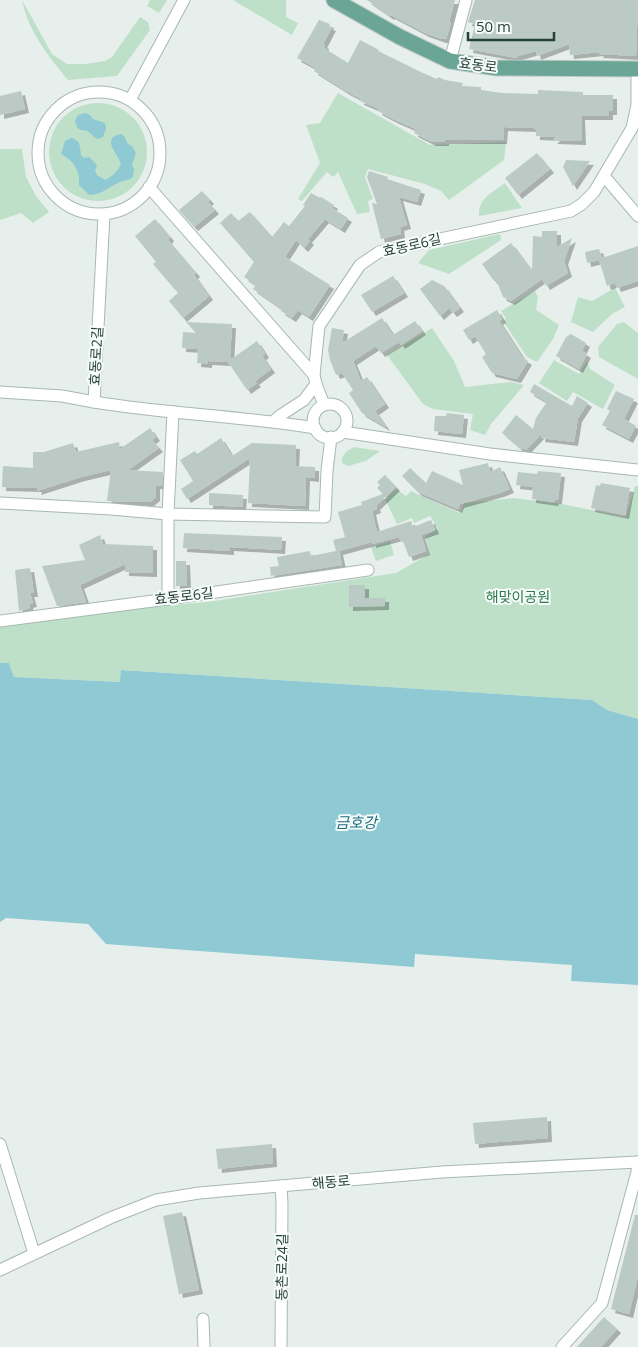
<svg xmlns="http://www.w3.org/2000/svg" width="638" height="1347" viewBox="0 0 638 1347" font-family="'Open Sans','Noto Sans KR',sans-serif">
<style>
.green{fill:#bfe0c8}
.water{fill:#8ec9d4}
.building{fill:#bbcac4;filter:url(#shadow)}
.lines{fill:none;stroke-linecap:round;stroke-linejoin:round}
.minor-casing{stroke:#a8b8b2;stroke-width:13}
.major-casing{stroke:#c2cac8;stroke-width:17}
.minor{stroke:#fff;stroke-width:11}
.major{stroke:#6aa596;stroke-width:15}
.labels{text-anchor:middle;stroke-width:4;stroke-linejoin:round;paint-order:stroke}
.street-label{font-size:14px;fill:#24423a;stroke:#f7fbf9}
.park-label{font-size:14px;fill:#2d7a4b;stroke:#f7fbf9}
.water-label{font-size:15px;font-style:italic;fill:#1c6f80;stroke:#f7fbf9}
</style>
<defs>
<filter id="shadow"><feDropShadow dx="4" dy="4" stdDeviation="0" flood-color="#0004"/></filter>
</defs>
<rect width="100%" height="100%" fill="#e6efeb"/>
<g class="green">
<path d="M22 0 52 54 67 64H86L105 61 112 57 140 17 148 22 150 30 117 76 68 80C49 57 28 31 22 0Z"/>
<polygon points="150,0 167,0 159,13 147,6"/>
<polygon points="233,0 286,0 286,17 298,23 292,35"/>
<polygon points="338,93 430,145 506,142 504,160 449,200 441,191 425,184 368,169 365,177 373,199 368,201 370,212 357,214 338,172 333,177 327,172 302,201 298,199 320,163 306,125 320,123"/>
<circle cx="98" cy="152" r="49"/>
<polygon points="0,149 22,149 26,177 36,196 49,212 33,223 21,213 0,220"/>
<path d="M505 183 522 208 479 216C478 198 492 193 505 183Z"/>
<polygon points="500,234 501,240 449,274 418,263 429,250"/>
<polygon points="615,288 625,307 612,314 593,332 571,322 578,297 592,301"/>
<polygon points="535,291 538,297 536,310 559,325 553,339 537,362 527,357 503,321 506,318 501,311"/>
<polygon points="624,322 638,333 638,379 599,357 598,347 617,324"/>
<polygon points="432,328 454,361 465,387 511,382 524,385 491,424 485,435 470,430 473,414 433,409 423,404 387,355"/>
<polygon points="554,360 579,374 587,361 590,369 615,385 603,409 573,392 567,401 539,383"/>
<polygon points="354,447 380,451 366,461 348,466 342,463 342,458 346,452"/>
<polygon points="635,486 638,486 638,719 607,710 592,700 122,670 121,682 14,677 9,663 0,663 0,623 214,601 396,573 429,554 425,536 438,529 430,516 414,523 412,518 397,524 385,499 396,489 406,496 411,491 460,513 464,503 514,498 562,504 626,517"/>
<polygon points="390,541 394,555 376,561 371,547"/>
</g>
<g class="water">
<path d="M85 113 90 115 93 119 105 123 106 129 103 137 97 139C94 137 92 135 90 133 82 127 79 135 75 121L78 115Z"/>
<path d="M121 134 124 136 128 144 132 146 136 153 132 165 134 169 133 177C128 181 123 180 118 183 107 188 101 195 89 195L79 185C80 170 74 161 61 154L65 141 71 138C81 140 80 147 81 155L84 158 89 157 97 165 95 171 97 175 105 180C113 176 117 172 121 164 118 153 100 138 121 134Z"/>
<polygon points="0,663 9,663 14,677 120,682 121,670 592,700 607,710 638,719 638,985 571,981 572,965 415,954 414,967 106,944 88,924 6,918 0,922"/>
</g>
<g class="building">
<polygon points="367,0 455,0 449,22 451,23 446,39 442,39 425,33 391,15 390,16"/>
<polygon points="475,0 638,0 636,56 599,54 600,52 570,55 569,44 537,56 536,51 518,56 517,58 469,49 475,24 468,22"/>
<polygon points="319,20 330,24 329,26 332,27 323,44 325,45 324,48 348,63 360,40 379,50 378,51 423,73 437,79 438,77 445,80 463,83 462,86 481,87 481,90 502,93 538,94 538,90 583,92 583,95 613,95 613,111 609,111 609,116 581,116 582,141 553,140 556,137 536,136 536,130 534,130 534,128 504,127 503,140 445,140 445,142 432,142 414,133 416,129 395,120 378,111 379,109 360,101 361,99 346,91 314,71 316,68 297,58"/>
<polygon points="21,91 25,109 0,115 0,96"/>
<polygon points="537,153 550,169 518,195 505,178"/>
<polygon points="566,160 590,161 573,186 563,167"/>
<polygon points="369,171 388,177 387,179 421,190 417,202 399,197 407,225 400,227 401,234 381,239 372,203 377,204 367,177"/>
<polygon points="202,191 210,200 208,202 215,210 194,227 179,210"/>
<polygon points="311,193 320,198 321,197 334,205 332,208 348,218 341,229 325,219 308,239 310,241 304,248 296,240 285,257 330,285 309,317 298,310 292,318 281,311 282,309 253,289 256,285 244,277 254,262 220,223 231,213 238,221 250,212 272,237 284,222 289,226 305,206 303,205"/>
<polygon points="155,219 170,237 168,240 196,273 194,275 209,296 183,318 169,301 178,293 153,264 156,262 135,236"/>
<polygon points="542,231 557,231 557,247 572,238 564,261 568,273 546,286 542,279 511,301 503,297 496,279 494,281 482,264 511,243 532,271 533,236 542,237"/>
<polygon points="638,246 638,281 617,288 615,283 607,286 599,260 587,263 585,252 599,249 602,258"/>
<polygon points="393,276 404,293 372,312 361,295"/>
<polygon points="432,280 444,286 460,308 453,313 449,308 440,316 420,289"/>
<polygon points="497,310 502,319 499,321 523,358 528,361 517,379 492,373 482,357 486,354 475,336 469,340 463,330"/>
<polygon points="382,318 393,335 415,321 422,331 401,345 399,342 381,353 376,346 353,361 361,381 367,377 385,404 375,411 386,427 362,413 349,393 353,390 342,373 336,375 330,360 328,350 332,328 344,330 342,343"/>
<polygon points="186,322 232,324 230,360 257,341 265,354 262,356 271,369 255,381 257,383 247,390 228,362 208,361 208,364 197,363 198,349 182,348 183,332 196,333"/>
<polygon points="571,334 586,343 582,351 587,354 579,369 556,356 566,337"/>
<polygon points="534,384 572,406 577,396 588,403 578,418 574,442 541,438 542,433 526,450 523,448 521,449 502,433 516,415 533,429 536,418 547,402 530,392"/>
<polygon points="616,391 634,399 624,419 636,426 629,439 602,425 610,411 607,409"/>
<polygon points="447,413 464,415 462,434 434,431 435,416 446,416"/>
<polygon points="150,428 156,437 152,440 159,448 128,470 163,472 162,486 156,485 156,497 150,502 107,501 111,470 81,477 37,491 38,488 2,487 3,466 33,468 33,452 44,452 73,443 76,452 119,442 120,449"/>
<polygon points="221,438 232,456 252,443 296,445 295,466 315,467 315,478 306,477 305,506 248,503 250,458 187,499 181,489 193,481 180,460 195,451 197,454"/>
<polygon points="488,463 490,472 500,467 510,489 500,493 460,504 458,509 418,492 402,476 410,468 426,483 432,471 463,485 459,470"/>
<polygon points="538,471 561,473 558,500 555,500 554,502 532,499 533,487 516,485 518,472 537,474"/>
<polygon points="385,475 396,487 376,506 377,509 372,511 377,532 411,521 413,527 431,520 435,530 421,535 426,551 409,557 403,541 401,542 399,537 372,544 372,542 339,551 342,565 271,576 270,567 279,566 277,557 310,551 311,556 336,551 333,540 345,537 338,512 362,505 361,502 383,494 377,488 380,485 377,482"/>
<polygon points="601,483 630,488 625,515 591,508 596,485 600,486"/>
<polygon points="209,493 243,495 242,507 209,505"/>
<polygon points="184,533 282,537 281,550 230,547 230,551 183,548"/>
<polygon points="100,535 103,544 153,546 153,573 125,572 125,564 80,585 86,602 57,606 42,566 85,560 79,545"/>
<polygon points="176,561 186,561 187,586 176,586"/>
<polygon points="30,568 34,593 30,593 33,603 29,604 30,608 19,611 15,570"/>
<polygon points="349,585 365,585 365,598 385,598 385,606 349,607"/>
<polygon points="547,1117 548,1138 475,1144 473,1123"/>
<polygon points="272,1144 273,1163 218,1169 216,1149"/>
<polygon points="182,1212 199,1290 179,1294 163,1216"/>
<polygon points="635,1215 638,1215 638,1276 629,1314 611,1309"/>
<polygon points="604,1317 617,1329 601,1347 577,1347"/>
</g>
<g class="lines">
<g class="minor-casing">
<g id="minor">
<polyline points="450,61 466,0"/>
<circle cx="99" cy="153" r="61"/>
<polyline points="130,100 184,0"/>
<polyline points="604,176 638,216"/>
<polyline points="149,187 314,375"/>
<polyline points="0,392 62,396 94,402 104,215"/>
<path d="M94 402C167 414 241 416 315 428"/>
<circle cx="330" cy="421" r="17"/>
<polyline points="324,405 316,384 314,375 319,326 360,265 379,252 571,211 582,204 594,192 632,128 637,105 637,69"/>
<polyline points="274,421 281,415 304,400 316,384"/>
<polyline points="343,432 490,454 638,470"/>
<polyline points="0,503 111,509 168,514 325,517 327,471 331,437"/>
<polyline points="168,599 168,514 173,412"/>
<polyline points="0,621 168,599 368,570"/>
<polyline points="0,1144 34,1253"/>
<polyline points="0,1270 110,1218 156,1200 199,1193 442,1172 638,1162"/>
<polyline points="203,1319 204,1347"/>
<polyline points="281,1347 282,1204 281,1186"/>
<polyline points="562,1347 602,1303 637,1172 638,1162"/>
</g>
</g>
<g class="major-casing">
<polyline id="major" points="334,0 400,37 450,61 497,68 638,69"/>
</g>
<use href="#minor" class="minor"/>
<use href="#major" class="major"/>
</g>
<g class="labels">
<g class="street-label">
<text transform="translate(478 65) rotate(7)" y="5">효동로</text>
<text transform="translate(412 245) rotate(-13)" y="5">효동로6길</text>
<text transform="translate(96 356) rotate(-87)" y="5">효동로2길</text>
<text transform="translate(184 596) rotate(-7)" y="5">효동로6길</text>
<text transform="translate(331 1182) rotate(-5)" y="5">해동로</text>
<text transform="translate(282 1267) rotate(-89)" y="5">동촌로24길</text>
</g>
<g class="park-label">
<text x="518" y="602">해맞이공원</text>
</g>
<g class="water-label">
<text x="356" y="828">금호강</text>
</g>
</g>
<path d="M468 32v8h86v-8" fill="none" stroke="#24423a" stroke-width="2.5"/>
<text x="476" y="32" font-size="15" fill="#24423a" stroke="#f7fbf9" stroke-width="4" paint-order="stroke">50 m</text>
</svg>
